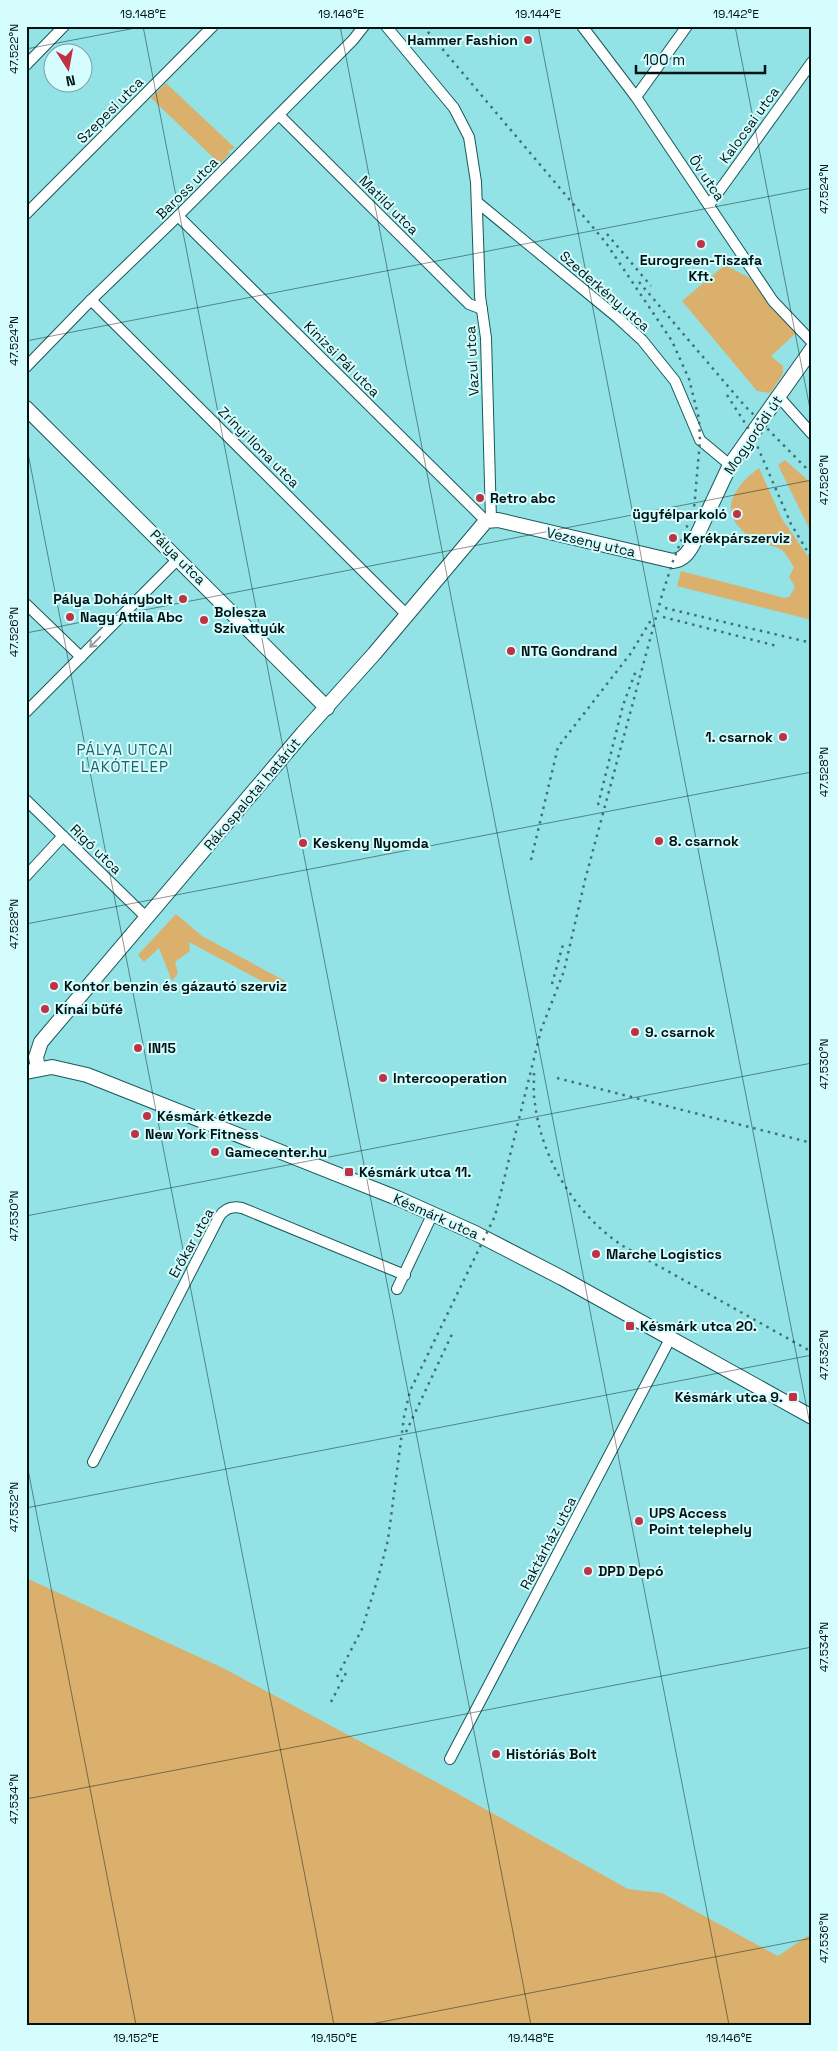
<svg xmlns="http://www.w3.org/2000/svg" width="838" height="2051" viewBox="0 0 838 2051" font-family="'Space Grotesk',sans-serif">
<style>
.green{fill:#dab06c}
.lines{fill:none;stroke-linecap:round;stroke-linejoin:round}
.street-casing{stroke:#18595b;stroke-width:12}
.secondary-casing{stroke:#18595b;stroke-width:16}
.street{stroke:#fff;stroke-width:10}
.secondary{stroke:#fff;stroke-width:14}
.rail{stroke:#437173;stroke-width:2.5;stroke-dasharray:2.5 5;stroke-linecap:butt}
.oneway{stroke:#99a1a1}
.ticks{fill:none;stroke:#001314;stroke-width:1;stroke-opacity:0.45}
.poi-dot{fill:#c13144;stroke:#d6fdfe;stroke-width:2}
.labels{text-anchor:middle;stroke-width:4;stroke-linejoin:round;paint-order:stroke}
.poi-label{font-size:14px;font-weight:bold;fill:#001314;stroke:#d6fdfe;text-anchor:start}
.street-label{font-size:14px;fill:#001314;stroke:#d6fdfe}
.neighbourhood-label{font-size:15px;letter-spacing:1px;fill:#226163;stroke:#d6fdfe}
.neatline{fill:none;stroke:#001314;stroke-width:2}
.ticks-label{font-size:12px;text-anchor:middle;fill:#001314}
</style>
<rect width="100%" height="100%" fill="#93e3e6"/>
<g class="green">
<polygon points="166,83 235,148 228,151 230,153 220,164 151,98"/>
<polygon points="725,265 750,278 796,333 771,356 783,366 783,374 770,393 757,391 682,301"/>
<polygon points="785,460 812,484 812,534 778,465"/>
<path d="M759 468 782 519 812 562V620L677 586 681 571 785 598 789 597 795 587 789 577 794 567C790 562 786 552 780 549 773 545 763 545 755 541 750 539 746 534 743 531 717 509 738 483 759 468Z"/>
<polygon points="176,914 202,936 285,981 280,991 189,942 190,951 175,962 178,973 172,981 159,948 144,962 138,955"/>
<polygon points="26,1578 223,1668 451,1790 628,1889 662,1893 778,1956 812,1933 812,2025 26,2025"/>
</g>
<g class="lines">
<g class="street-casing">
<g id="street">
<polyline points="386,26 454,108 469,137 476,182 480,296 486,338 491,520"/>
<polyline points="582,26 636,97 773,301 812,342"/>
<polyline points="26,65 64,26"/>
<polyline points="636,97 687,26"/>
<polyline points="279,115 469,304 482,309"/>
<polyline points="477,202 618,318 642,340 675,381 700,440 730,465"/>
<polyline points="709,205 812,62"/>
<polyline points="26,214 213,26"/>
<polyline points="178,216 486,521"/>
<polyline points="91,300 407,615"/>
<polyline points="26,367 91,300 178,216 353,40 364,26"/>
<polyline points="779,397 812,434"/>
<polyline points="26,604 81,657"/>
<polyline points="26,712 179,558"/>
<polyline points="26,800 147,918"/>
<polyline points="26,876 63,836"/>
<polyline points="397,1289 433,1213"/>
<path d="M93 1462 219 1217C225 1208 232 1206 242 1208L405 1275"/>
<polyline points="450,1759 670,1339"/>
</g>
</g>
<g class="secondary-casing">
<g id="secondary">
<polyline points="26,408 327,708"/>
<path d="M38 1069 36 1057 41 1042 303 733 374 654 486 521 498 520 673 561C683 560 688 553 693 544L730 465 812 349"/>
<polyline points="26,1072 52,1067 87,1075 397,1198 475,1233 562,1278 812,1417"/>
</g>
</g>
<use href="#street" class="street"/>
<use href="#secondary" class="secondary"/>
<g class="rail">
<polyline points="423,26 607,244"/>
<polyline points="607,234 651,286"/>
<polyline points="639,282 744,405 812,474"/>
<polyline points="727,395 752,434 791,524 812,559"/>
<polyline points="665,608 812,643"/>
<polyline points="663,617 777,646"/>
<polyline points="598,805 623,705 637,668"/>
<polyline points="531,860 558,747 631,653 651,620"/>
<polyline points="552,984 564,941"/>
<path d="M534 1073C534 1083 533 1094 535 1104 542 1160 576 1215 623 1246L812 1352"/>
<polyline points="557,1078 812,1143"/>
<polyline points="406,1432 453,1332"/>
<polyline points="337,1677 362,1629 378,1578 388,1540 404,1417 410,1391 495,1216 541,1030 564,971 585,880 662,595 673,561 694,509 700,440 699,419 689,379 672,341 604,240"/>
<polyline points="331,1702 347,1671"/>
</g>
</g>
<defs><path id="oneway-shaft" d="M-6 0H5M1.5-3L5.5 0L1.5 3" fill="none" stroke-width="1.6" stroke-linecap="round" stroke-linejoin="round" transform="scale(1.25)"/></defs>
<use class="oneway" href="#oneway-shaft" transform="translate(95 642) rotate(135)"/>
<path class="ticks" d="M143 26 531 2025M340 26 729 2025M538 26 812 1435M735 26 812 419M26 49 146 26M26 341 812 188M26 443 334 2025M26 633 812 480M26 924 812 772M26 1216 812 1063M26 1459 136 2025M26 1508 812 1355M26 1799 812 1647M366 2025 812 1938"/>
<g class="poi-dot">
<circle cx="528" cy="40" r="5"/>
<circle cx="701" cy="244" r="5"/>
<circle cx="480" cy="498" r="5"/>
<circle cx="737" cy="514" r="5"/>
<circle cx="673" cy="538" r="5"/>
<circle cx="183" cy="599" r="5"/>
<circle cx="70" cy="617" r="5"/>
<circle cx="204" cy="620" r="5"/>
<circle cx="511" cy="651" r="5"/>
<circle cx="783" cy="737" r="5"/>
<circle cx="659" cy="841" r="5"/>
<circle cx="303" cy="843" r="5"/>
<circle cx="54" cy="986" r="5"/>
<circle cx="45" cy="1009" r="5"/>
<circle cx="635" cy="1032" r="5"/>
<circle cx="138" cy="1048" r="5"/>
<circle cx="383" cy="1078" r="5"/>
<circle cx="147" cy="1116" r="5"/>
<circle cx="135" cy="1134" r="5"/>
<circle cx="215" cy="1152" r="5"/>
<rect x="344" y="1167" width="10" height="10" rx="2.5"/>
<circle cx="596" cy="1254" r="5"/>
<rect x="625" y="1321" width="10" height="10" rx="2.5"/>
<rect x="788" y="1392" width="10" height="10" rx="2.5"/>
<circle cx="639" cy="1521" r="5"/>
<circle cx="588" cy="1571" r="5"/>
<circle cx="496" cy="1754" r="5"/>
</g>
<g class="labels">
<g class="poi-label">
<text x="518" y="45" text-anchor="end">Hammer Fashion</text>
<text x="701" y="265" text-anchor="middle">Eurogreen-Tiszafa<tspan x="701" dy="16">Kft.</tspan></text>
<text x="490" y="503">Retro abc</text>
<text x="727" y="519" text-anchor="end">ügyfélparkoló</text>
<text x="683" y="543">Kerékpárszerviz</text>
<text x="173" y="604" text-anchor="end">Pálya Dohánybolt</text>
<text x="214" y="617">Bolesza<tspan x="214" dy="16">Szivattyúk</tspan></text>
<text x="80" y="622">Nagy Attila Abc</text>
<text x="521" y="656">NTG Gondrand</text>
<text x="773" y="742" text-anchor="end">1. csarnok</text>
<text x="669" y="846">8. csarnok</text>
<text x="313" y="848">Keskeny Nyomda</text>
<text x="64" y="991">Kontor benzin és gázautó szerviz</text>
<text x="55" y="1014">Kínai büfé</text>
<text x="645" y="1037">9. csarnok</text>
<text x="148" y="1053">IN15</text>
<text x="393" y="1083">Intercooperation</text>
<text x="157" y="1121">Késmárk étkezde</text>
<text x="145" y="1139">New York Fitness</text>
<text x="225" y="1157">Gamecenter.hu</text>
<text x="359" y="1177">Késmárk utca 11.</text>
<text x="606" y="1259">Marche Logistics</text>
<text x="640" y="1331">Késmárk utca 20.</text>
<text x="783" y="1402" text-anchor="end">Késmárk utca 9.</text>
<text x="649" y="1518">UPS Access<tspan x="649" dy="16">Point telephely</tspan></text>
<text x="598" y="1576">DPD Depó</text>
<text x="506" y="1759">Históriás Bolt</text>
</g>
<g class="street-label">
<text transform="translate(110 110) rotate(-45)" y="5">Szepesi utca</text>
<text transform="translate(749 125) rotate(-54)" y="5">Kalocsai utca</text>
<text transform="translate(707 178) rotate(56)" y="5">Öv utca</text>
<text transform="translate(187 188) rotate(-45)" y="5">Baross utca</text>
<text transform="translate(389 205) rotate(45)" y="5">Matild utca</text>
<text transform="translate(605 291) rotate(41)" y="5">Szederkény utca</text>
<text transform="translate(342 359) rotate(45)" y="5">Kinizsi Pál utca</text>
<text transform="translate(472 361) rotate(-93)" y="5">Vazul utca</text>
<text transform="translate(753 435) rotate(-56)" y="5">Mogyoródi út</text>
<text transform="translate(259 447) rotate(45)" y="5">Zrínyi Ilona utca</text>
<text transform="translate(591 542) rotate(13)" y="5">Vezseny utca</text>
<text transform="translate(178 557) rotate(45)" y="5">Pálya utca</text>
<text transform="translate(252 794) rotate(-50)" y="5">Rákospalotai határút</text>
<text transform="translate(96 849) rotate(44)" y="5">Rigó utca</text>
<text transform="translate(436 1216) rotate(24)" y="5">Késmárk utca</text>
<text transform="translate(191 1243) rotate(-61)" y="5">Erőkar utca</text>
<text transform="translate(548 1543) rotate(-62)" y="5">Raktárház utca</text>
</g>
<g class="neighbourhood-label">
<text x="125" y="755">PÁLYA UTCAI<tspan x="125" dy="17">LAKÓTELEP</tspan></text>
</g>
</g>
<rect width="838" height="2051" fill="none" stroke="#d6fdfe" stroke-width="55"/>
<g transform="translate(68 68) rotate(169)"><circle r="24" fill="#d6fdfe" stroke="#809fa0"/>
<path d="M0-4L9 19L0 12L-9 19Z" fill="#c13144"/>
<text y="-8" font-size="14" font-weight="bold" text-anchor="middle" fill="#001314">N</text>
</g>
<path d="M636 65v8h129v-8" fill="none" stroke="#001314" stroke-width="2.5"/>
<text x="643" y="65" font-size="15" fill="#001314" stroke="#d6fdfe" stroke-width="4" paint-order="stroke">100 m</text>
<rect x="28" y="28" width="782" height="1996" class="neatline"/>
<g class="ticks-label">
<text x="143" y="18">19.148°E</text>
<text x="341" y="18">19.146°E</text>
<text x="538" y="18">19.144°E</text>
<text x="736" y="18">19.142°E</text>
<text transform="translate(14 49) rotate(-90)" y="4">47.522°N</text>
<text transform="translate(824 189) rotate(-90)" y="4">47.524°N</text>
<text transform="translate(14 341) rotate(-90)" y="4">47.524°N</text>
<text transform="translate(824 480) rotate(-90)" y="4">47.526°N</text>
<text transform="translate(14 632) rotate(-90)" y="4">47.526°N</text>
<text transform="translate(824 772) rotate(-90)" y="4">47.528°N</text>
<text transform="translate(14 924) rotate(-90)" y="4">47.528°N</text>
<text transform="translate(824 1064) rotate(-90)" y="4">47.530°N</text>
<text transform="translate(14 1216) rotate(-90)" y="4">47.530°N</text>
<text transform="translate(824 1355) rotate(-90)" y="4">47.532°N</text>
<text transform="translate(14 1507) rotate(-90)" y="4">47.532°N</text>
<text transform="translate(824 1647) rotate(-90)" y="4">47.534°N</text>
<text transform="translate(14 1799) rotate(-90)" y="4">47.534°N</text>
<text transform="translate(824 1938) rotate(-90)" y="4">47.536°N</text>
<text x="136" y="2042">19.152°E</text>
<text x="334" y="2042">19.150°E</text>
<text x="531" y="2042">19.148°E</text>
<text x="729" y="2042">19.146°E</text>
</g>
</svg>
